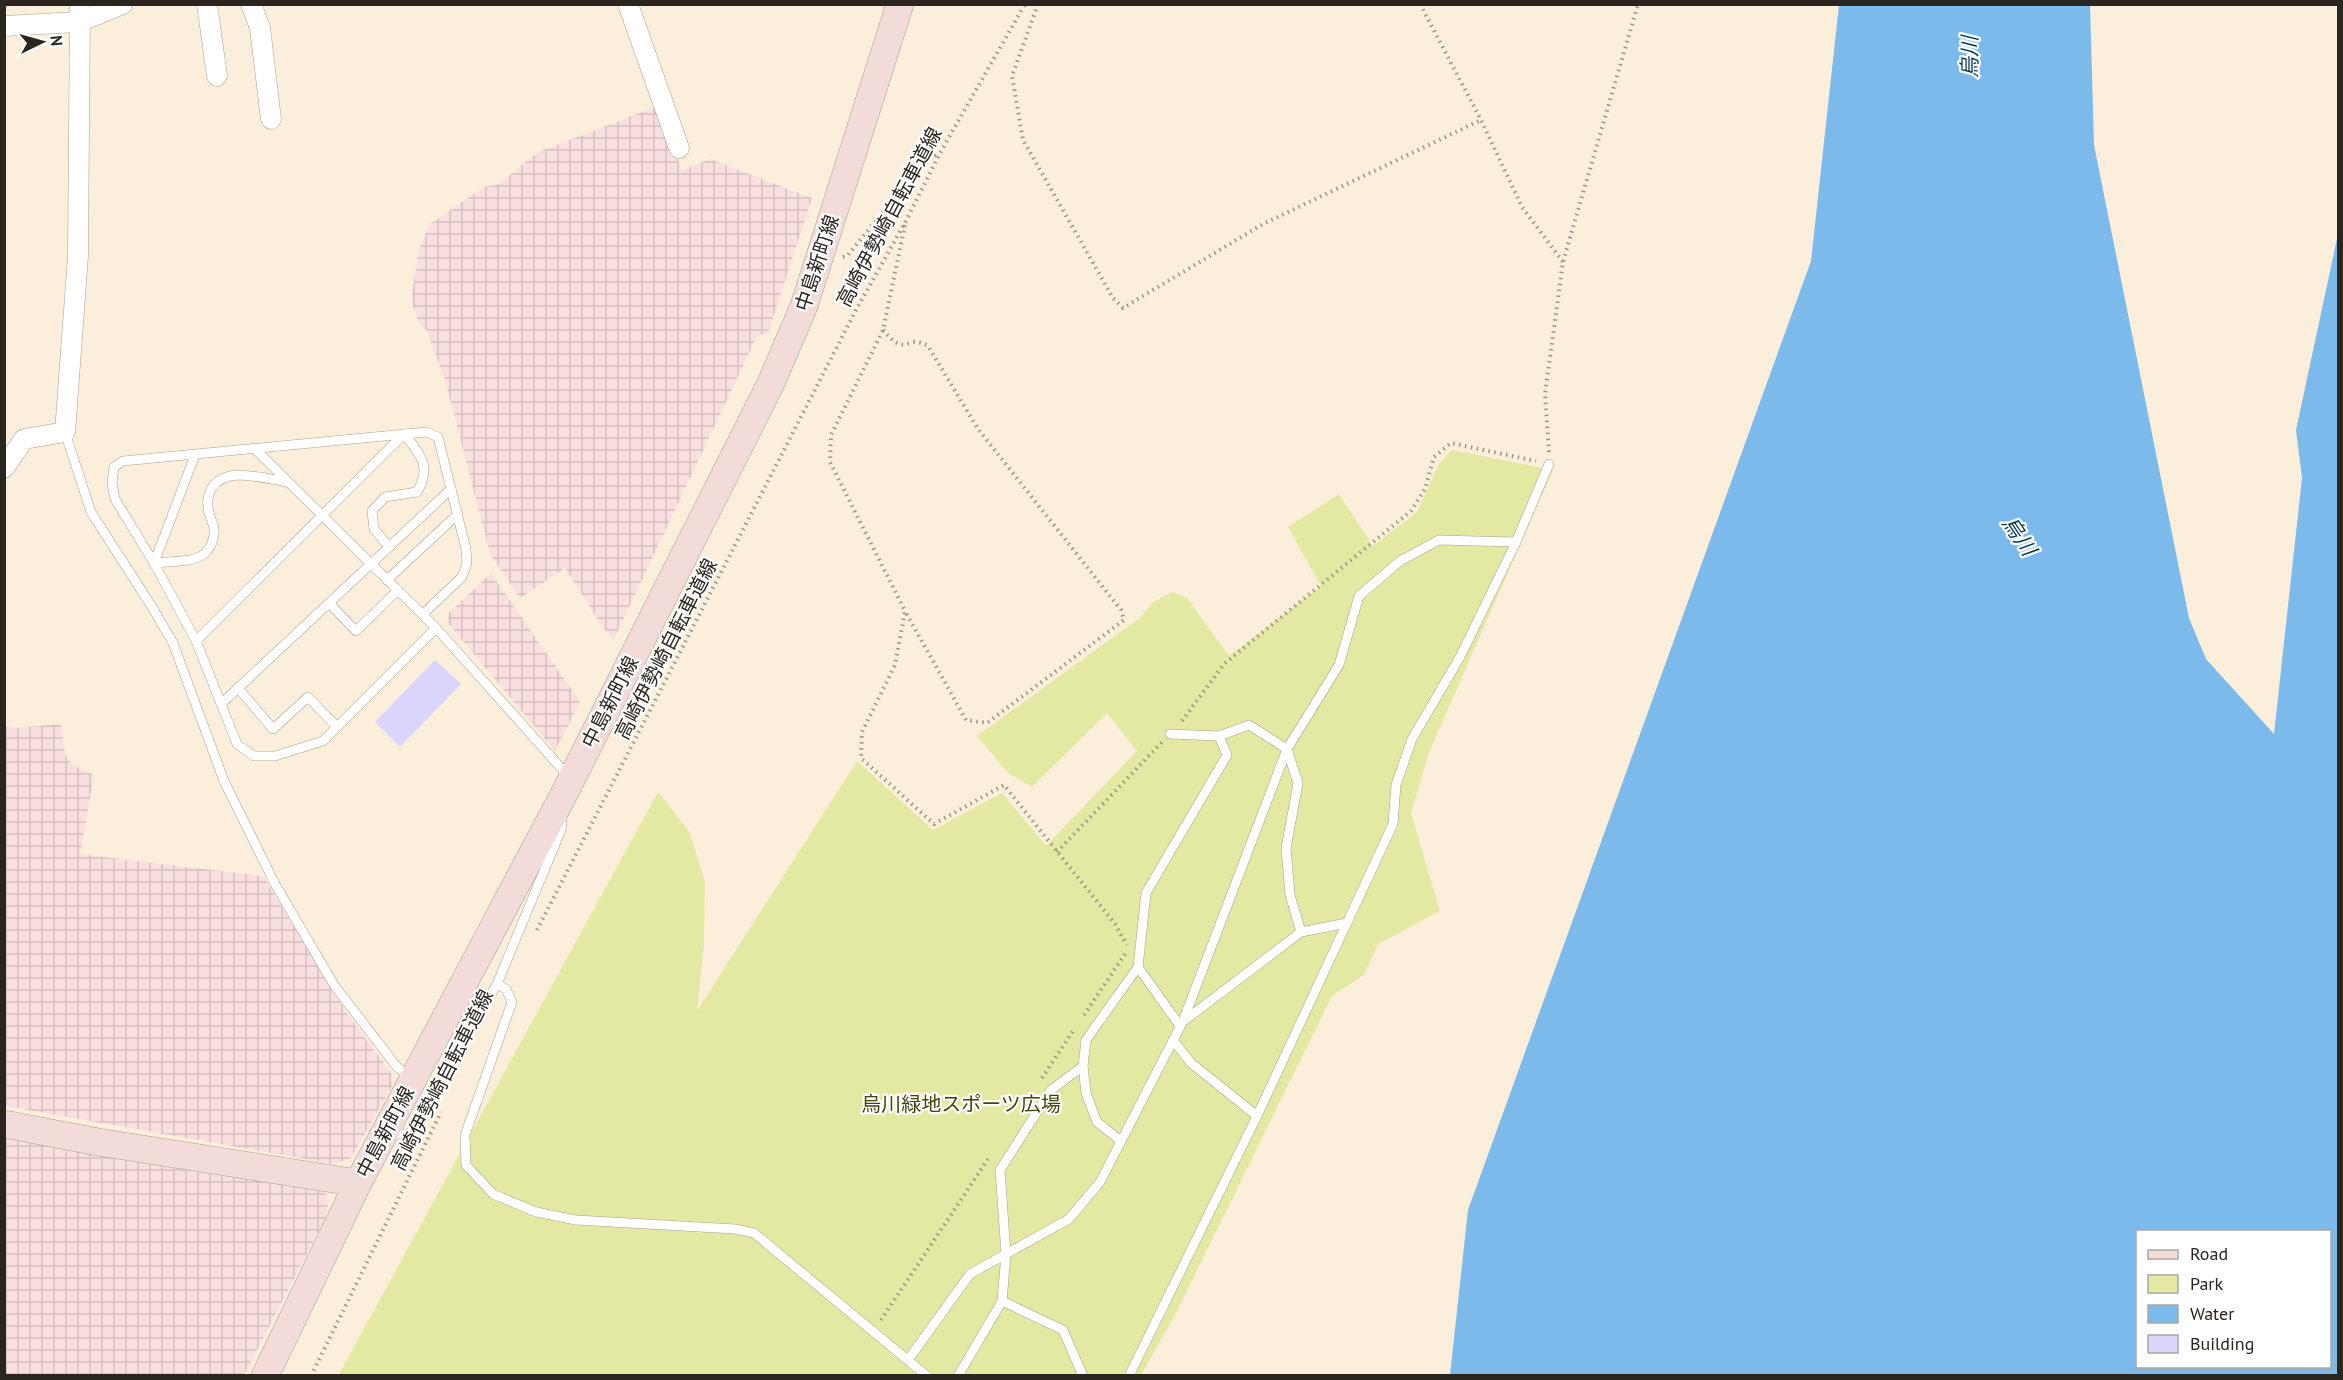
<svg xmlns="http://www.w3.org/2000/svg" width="2343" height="1380" viewBox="0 0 2343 1380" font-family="'PT Sans','Noto Sans JP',sans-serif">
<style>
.industrial{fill:url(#industrial-grid)}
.green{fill:#e3e9a2}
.water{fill:#7cbaeb;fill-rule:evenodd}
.building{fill:#dbd4fd}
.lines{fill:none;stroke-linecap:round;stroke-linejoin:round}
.lane-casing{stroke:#ab9f8d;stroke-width:10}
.street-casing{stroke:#ab9f8d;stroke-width:21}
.secondary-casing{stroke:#ab9f8d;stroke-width:28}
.path{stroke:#9c9485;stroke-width:4;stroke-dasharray:1.5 4.5;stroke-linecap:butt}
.lane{stroke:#fff;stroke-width:9}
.street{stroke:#fff;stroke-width:20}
.secondary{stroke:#f2dbd8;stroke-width:27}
.labels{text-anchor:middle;stroke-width:4.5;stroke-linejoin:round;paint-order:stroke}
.street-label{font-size:20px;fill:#2a251e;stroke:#fff}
.park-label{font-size:20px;fill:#42450d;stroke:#fff}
.water-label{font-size:21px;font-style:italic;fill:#053757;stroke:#fff}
</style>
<defs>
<pattern id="industrial-grid" width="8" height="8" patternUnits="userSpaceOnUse" patternTransform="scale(1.5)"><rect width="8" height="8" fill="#fadfe0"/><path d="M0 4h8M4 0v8" fill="none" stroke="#d6bfc0"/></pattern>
</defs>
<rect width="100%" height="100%" fill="#fbefdb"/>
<g class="industrial">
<polygon points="658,106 682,170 710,159 812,198 768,333 757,336 614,639 604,629 565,568 520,598 490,554 446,383 427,331 419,323 411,300 419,249 430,224 484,187 499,184 538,152"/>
<polygon points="491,573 580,702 555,751 448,623 449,613"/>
<polygon points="61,724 65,754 71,764 94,775 80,854 263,876 349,1016 391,1073 393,1084 351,1158 334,1164 5,1106 4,726 16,728"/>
<polygon points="4,1137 325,1192 329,1200 325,1219 244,1375 5,1375"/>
</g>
<polygon class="green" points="1452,450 1553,470 1430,750 1411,813 1440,911 1378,944 1364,975 1332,996 1174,1317 1141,1375 338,1376 658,792 689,831 705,882 704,944 697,1011 857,761 933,830 1002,793 1046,846 1137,751 1107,713 1032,787 1008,773 977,736 1141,617 1152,603 1172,592 1187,598 1229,656 1321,586 1288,527 1339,494 1373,546 1417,512 1439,464"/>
<path class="water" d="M1839 5H2090L2094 145 2189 618 2206 659 2274 734 2302 478 2296 430 2338 234V1375H1450L1468 1210 1811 261ZM2138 1232H2330V1366H2138Z"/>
<polygon class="building" points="435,660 461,684 400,747 375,722"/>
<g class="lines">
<g class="lane-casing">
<g id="lane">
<polyline points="65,432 91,512 152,607 173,643 224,781 275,884 334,985 397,1067 410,1077"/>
<polyline points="254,448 436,628 570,778"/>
<path d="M195 455 154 563C168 561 193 563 204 554 211 548 215 538 214 529 214 524 211 521 210 516 203 494 213 477 237 475 253 475 271 479 287 482"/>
<polyline points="387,580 458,514"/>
<polyline points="329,603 356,631 398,590"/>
<polyline points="423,614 462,577 467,563 466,549 438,437 426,432 123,461 114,467 112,483 115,499 154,563 196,641 237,744 254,756 275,756 323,741 436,628"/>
<path d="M196 641 404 434C421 455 432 467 417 492L385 497 372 511 374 529 389 547"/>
<polyline points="238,688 273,729 308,697 337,727"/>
<polyline points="221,704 451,489"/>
<polyline points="1170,734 1219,736 1249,725 1287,749 1298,783 1286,848 1290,895 1301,932"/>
<polyline points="562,819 561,830 497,984 506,989 512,1002 465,1135 466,1165 493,1194 536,1212 576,1220 735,1229 754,1233 927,1376"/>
<polyline points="1185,1020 1301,932 1347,923"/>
<polyline points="1180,1026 1138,967 1146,893 1227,755 1219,736"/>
<polyline points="1173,1040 1191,1063 1257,1116"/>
<polyline points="387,1134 410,1134 497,984"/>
<polyline points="1121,1141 1097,1122 1086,1093 1083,1066 1086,1040 1138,967"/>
<polyline points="1002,1301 1063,1330 1083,1376"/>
<polyline points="908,1360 970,1274 1006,1254 1000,1170 1051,1090 1083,1066"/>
<polyline points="958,1376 1002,1301 1006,1254 1069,1219 1100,1182 1183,1021 1287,749 1339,665 1359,596 1400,561 1439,540 1516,542"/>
<polyline points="1129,1376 1257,1116 1393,824 1396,785 1412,739 1460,657 1516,542 1549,464"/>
</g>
</g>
<g class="street-casing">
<g id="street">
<polyline points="207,4 217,76"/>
<polyline points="251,4 260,28 271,119"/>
<polyline points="628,4 679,148"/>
<polyline points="4,26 79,22 123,4"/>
<polyline points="4,468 24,439 65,432 78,256 80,4"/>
</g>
</g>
<g class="secondary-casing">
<g id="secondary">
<polyline points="4,1124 98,1142 358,1183"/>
<polyline points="265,1376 358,1183 564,794 771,383 804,306 900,4"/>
</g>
</g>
<g class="path">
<polyline points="1038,4 1012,76 1023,140 1113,298 1123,308 1263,224 1481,120"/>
<polyline points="1420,4 1481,120 1522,207 1563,262"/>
<polyline points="905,225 883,330 831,435 830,462 905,611 895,665 862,732 861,758 934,824 1004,785 1115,924 1127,945"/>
<polyline points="843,257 847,256 928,158 939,154"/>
<path d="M883 330C907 359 905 333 928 346L978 429 1121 610 1124 620 987 723 966 720 905 611"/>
<polyline points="1549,452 1545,394 1563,262 1638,4"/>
<polyline points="1182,721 1224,664 1411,511 1425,489 1434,457 1451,443 1536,461"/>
<polyline points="1057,852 1162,742"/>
<polyline points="537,930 856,310 906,221 940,153 1025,4"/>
<polyline points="1084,1015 1125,954"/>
<polyline points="1042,1078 1073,1031"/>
<polyline points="881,1320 988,1159"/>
<polyline points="311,1376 441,1112"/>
</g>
<use href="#lane" class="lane"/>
<use href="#street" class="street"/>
<use href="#secondary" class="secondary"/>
</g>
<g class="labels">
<g class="street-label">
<text transform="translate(889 217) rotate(-62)" y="7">高崎伊勢崎自転車道線</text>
<text transform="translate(817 263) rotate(-72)" y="7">中島新町線</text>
<text transform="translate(666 649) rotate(-63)" y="7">高崎伊勢崎自転車道線</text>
<text transform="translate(610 702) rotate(-63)" y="7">中島新町線</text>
<text transform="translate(442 1080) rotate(-63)" y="7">高崎伊勢崎自転車道線</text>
<text transform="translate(385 1132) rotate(-62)" y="7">中島新町線</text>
</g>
<g class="park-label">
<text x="961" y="1111">烏川緑地スポーツ広場</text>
</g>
<g class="water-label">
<text transform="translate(1970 57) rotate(-90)" y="7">烏川</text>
<text transform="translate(2019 536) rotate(56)" y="7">烏川</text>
</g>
</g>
<rect width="2343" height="1380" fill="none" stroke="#2a251e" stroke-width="12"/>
<rect x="2136" y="1230" width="195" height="138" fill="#ffffff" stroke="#aaa8a5" stroke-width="1.5"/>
<rect x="2148" y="1250" width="30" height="9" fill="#f2dbd8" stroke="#aaa8a5" stroke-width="1.5"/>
<text x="2190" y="1260" font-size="18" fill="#2a251e">Road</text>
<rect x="2148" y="1275" width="30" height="18" fill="#e3e9a2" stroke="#aaa8a5" stroke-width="1.5"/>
<text x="2190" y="1290" font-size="18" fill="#2a251e">Park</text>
<rect x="2148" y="1305" width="30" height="18" fill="#7cbaeb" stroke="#aaa8a5" stroke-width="1.5"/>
<text x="2190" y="1320" font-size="18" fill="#2a251e">Water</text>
<rect x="2148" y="1335" width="30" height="18" fill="#dbd4fd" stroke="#aaa8a5" stroke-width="1.5"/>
<text x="2190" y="1350" font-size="18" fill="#2a251e">Building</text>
<g transform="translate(42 42) rotate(85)" stroke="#ffffff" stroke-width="4.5" paint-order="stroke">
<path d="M0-4.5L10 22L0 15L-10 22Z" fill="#2a251e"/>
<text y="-9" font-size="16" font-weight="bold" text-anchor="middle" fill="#2a251e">N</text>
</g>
</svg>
